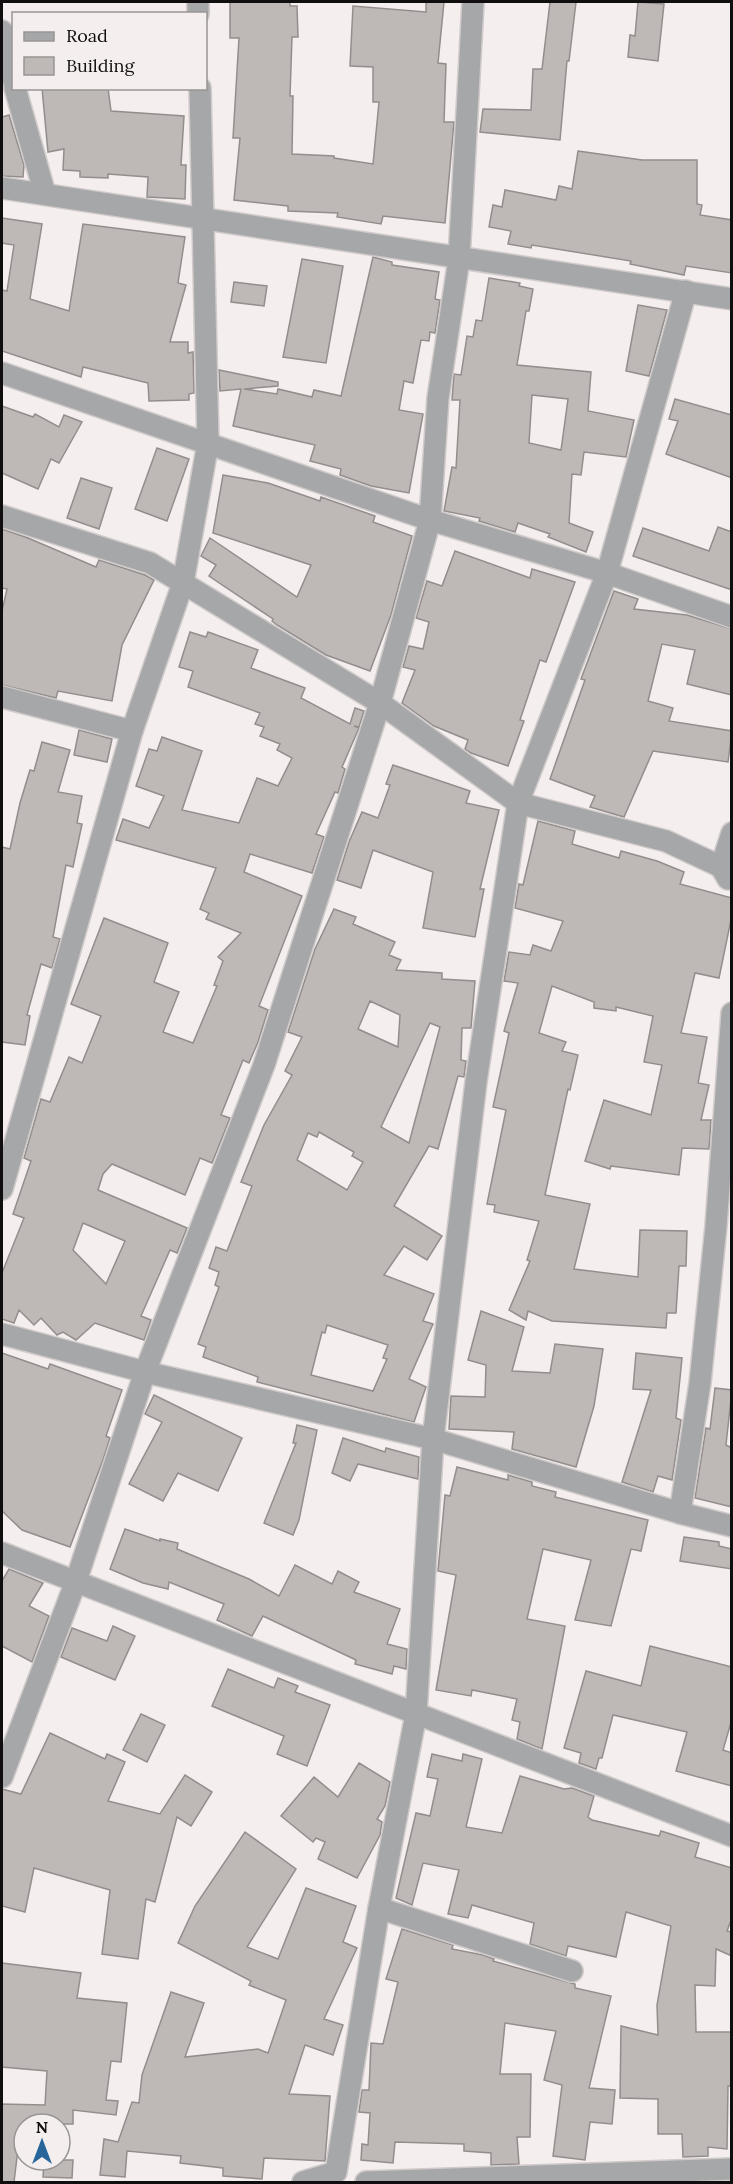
<svg xmlns="http://www.w3.org/2000/svg" width="733" height="2184" viewBox="0 0 733 2184" font-family="Lora,serif">
<style>
.building{fill:#beb9b7;stroke:#938e8d;stroke-width:1.5;fill-rule:evenodd}
.lines{fill:none;stroke-linecap:round;stroke-linejoin:round}
.street-casing{stroke:#d0cbca;stroke-width:24}
.street{stroke:#a6a7a9;stroke-width:21}
</style>
<rect width="100%" height="100%" fill="#f4efee"/>
<g class="building">
<polygon points="230,2 290,2 290,6 297,6 298,37 292,37 290,96 293,96 292,154 334,156 334,158 373,164 379,102 373,102 373,67 350,66 353,6 426,12 426,2 444,2 438,63 446,64 444,122 454,122 445,223 383,216 381,224 337,217 338,213 288,211 288,206 234,200 240,138 233,138 239,38 230,38"/>
<polygon points="550,2 576,2 569,61 567,61 560,140 480,132 483,109 531,110 533,69 542,69"/>
<polygon points="638,2 664,4 658,61 628,57 630,35 635,36"/>
<polygon points="42,88 108,88 111,111 184,116 181,165 186,165 185,199 147,197 148,177 108,174 108,178 80,177 80,171 63,170 64,149 48,152"/>
<polygon points="9,115 24,165 23,177 2,176 2,117"/>
<polygon points="578,151 642,160 697,160 697,204 702,205 700,215 732,220 732,273 686,266 684,275 630,264 631,261 532,245 531,248 508,244 511,231 489,227 493,205 502,207 505,190 556,200 559,186 572,189"/>
<polygon points="2,218 42,224 30,299 69,311 83,224 185,237 178,283 186,285 170,342 188,342 188,353 193,352 194,393 189,394 189,400 149,401 148,383 83,367 81,377 2,351 2,290 7,291 14,245 2,243"/>
<polygon points="373,257 392,262 392,265 439,272 435,299 440,300 435,333 430,332 429,341 421,340 413,383 404,381 399,410 423,414 409,493 371,486 340,475 341,469 310,461 315,445 233,426 241,389 220,391 219,370 278,382 278,386 244,389 277,394 278,389 312,397 314,390 341,396"/>
<polygon points="302,259 343,266 326,363 283,357"/>
<path d="M489 278 520 283 519 286 533 289 529 311H526L517 365 591 372 588 411 634 420 626 457 584 452 581 475 572 474 569 523 593 532 586 552 548 537 550 534 518 523 515 532 479 521 480 518 444 511 452 467 456 468 460 400H452L454 374 461 375 467 336 473 337 476 320 482 321ZM532 395 568 399 561 450 529 443Z"/>
<polygon points="234,282 267,286 264,306 231,302"/>
<polygon points="638,305 667,310 649,376 626,371"/>
<polygon points="675,399 732,415 732,478 666,454 678,421 669,419"/>
<polygon points="2,406 33,417 35,414 59,427 64,415 82,422 59,463 51,459 38,489 2,473"/>
<polygon points="157,448 189,459 167,521 135,509"/>
<polygon points="223,475 268,483 320,501 321,497 375,516 373,522 412,536 391,615 370,671 326,655 277,625 272,621 273,619 209,576 216,565 201,556 210,538 297,597 311,565 213,533"/>
<polygon points="81,478 112,488 99,529 67,518"/>
<polygon points="718,527 732,532 732,590 633,556 643,528 709,551"/>
<polygon points="2,529 28,538 96,567 99,560 145,575 154,580 122,645 112,701 58,691 56,698 2,685 2,611 7,589 2,588"/>
<polygon points="455,551 530,578 532,569 575,582 546,662 540,660 520,720 524,721 508,766 471,753 465,749 468,740 434,726 402,703 415,670 403,667 409,646 423,649 429,622 416,618 427,581 442,586"/>
<polygon points="614,591 638,599 634,609 687,615 732,629 732,695 687,684 695,650 662,644 648,701 673,708 669,721 732,731 728,762 653,751 624,817 590,807 595,796 550,779 585,680 581,679"/>
<path d="M190 632 206 637 208 632 258 650 251 668 305 688 301 698 350 724 355 708 364 711 359 727 354 726 359 728 342 767 345 769 338 793 335 792 316 834 324 837 312 873 250 854 244 872 302 896 259 1006 268 1010 258 1042 249 1063 243 1060 221 1115 230 1118 212 1163 200 1158 185 1195 112 1164 103 1174 98 1190 187 1228 177 1253 170 1250 141 1316 151 1320 144 1340 95 1323 76 1340 63 1332 57 1335 41 1318 34 1325 19 1310 14 1323 2 1319V1273L24 1218 13 1214 31 1161 24 1158 41 1099 50 1102 69 1057 82 1063 101 1016 71 1004 104 918 168 943 154 982 179 992 163 1032 193 1043 217 986 214 985 223 961 218 957 241 933 206 919 209 913 200 909 216 868 116 840 123 819 149 828 164 796 136 786 149 749 157 751 162 737 202 751 182 810 239 823 257 778 278 786 292 758 277 750 280 744 260 736 264 727 255 724 260 713 188 687 193 671 179 667ZM83 1223 125 1241 106 1284 73 1250Z"/>
<polygon points="79,730 112,739 107,762 74,755"/>
<polygon points="42,742 70,750 58,792 82,796 77,823 82,824 73,867 66,865 53,937 60,939 52,968 41,964 27,1015 30,1016 25,1045 2,1042 2,847 10,849 20,803 30,770 34,771"/>
<polygon points="393,765 470,791 466,803 499,810 480,889 484,889 475,937 423,928 433,872 373,850 361,888 337,880 349,842 362,812 378,818 390,785 386,784"/>
<polygon points="538,821 575,831 572,844 619,858 621,851 657,861 684,872 680,884 732,898 732,915 719,978 695,973 681,1033 707,1037 698,1083 709,1085 701,1120 711,1120 709,1149 682,1148 679,1175 611,1166 610,1169 585,1161 604,1100 651,1115 662,1065 644,1062 653,1016 616,1007 616,1011 594,1008 594,1002 552,986 539,1033 566,1042 562,1051 578,1055 570,1090 568,1089 545,1195 590,1204 574,1269 638,1277 640,1230 687,1231 686,1266 679,1266 676,1313 667,1313 666,1328 552,1321 528,1311 526,1320 509,1310 530,1261 527,1260 539,1221 494,1212 495,1205 487,1204 506,1110 493,1107 509,1033 504,1031 518,983 504,981 509,952 530,955 533,945 551,951 563,921 515,908 519,884 523,885"/>
<path d="M334 909 356 917 353 924 395 942 389 955 401 960 396 970 442 973V979L475 981 471 1028H462L461 1060 466 1061 464 1077 458 1076 438 1149 429 1146 394 1206 442 1236 427 1260 404 1246 384 1275 434 1294 423 1321 433 1324 409 1379 426 1387 414 1422 257 1382 258 1377 203 1357 206 1347 198 1344 219 1287 215 1285 219 1272 209 1268 216 1247 227 1251 252 1186 241 1182 264 1125 292 1075 285 1071 302 1037 288 1032 315 949ZM370 1001 400 1015 398 1047 358 1029ZM430 1023 440 1027 409 1143 381 1127ZM319 1132 354 1152 352 1156 363 1162 347 1190 297 1160 308 1133 317 1137ZM327 1325 388 1345 383 1358 387 1359 373 1391 311 1375 322 1332 325 1333Z"/>
<polygon points="481,1311 524,1327 512,1371 550,1373 555,1344 603,1349 594,1406 576,1467 512,1449 514,1432 449,1429 451,1396 485,1397 486,1365 468,1360"/>
<polygon points="2,1353 48,1369 50,1364 122,1390 106,1436 110,1438 103,1460 70,1547 22,1530 2,1511"/>
<polygon points="636,1353 682,1358 676,1418 681,1420 672,1480 658,1476 653,1492 622,1482 651,1390 633,1389"/>
<polygon points="715,1388 732,1390 726,1445 732,1448 732,1507 695,1498 706,1428 710,1429"/>
<polygon points="154,1395 242,1438 218,1491 178,1473 163,1501 129,1484 162,1422 145,1414"/>
<polygon points="297,1425 317,1430 299,1520 293,1535 264,1523 296,1443 293,1443"/>
<polygon points="343,1438 385,1452 386,1448 419,1457 418,1479 358,1464 350,1481 332,1473"/>
<polygon points="457,1467 508,1480 508,1475 532,1482 532,1486 556,1492 555,1497 648,1520 641,1551 631,1549 611,1626 575,1620 591,1560 543,1549 527,1619 565,1626 542,1749 517,1739 520,1722 512,1720 517,1699 472,1690 471,1696 436,1690 456,1575 438,1571 445,1495 450,1496"/>
<polygon points="125,1529 160,1541 160,1539 178,1543 177,1549 249,1579 279,1596 295,1565 332,1584 338,1571 359,1582 354,1592 400,1609 387,1644 407,1649 406,1669 394,1666 392,1674 355,1664 356,1660 263,1616 252,1636 217,1620 224,1604 169,1582 168,1589 143,1583 110,1569"/>
<polygon points="684,1537 719,1542 719,1546 732,1549 732,1569 680,1561"/>
<polygon points="9,1569 43,1583 29,1606 49,1616 32,1662 2,1646 2,1581"/>
<polygon points="113,1626 135,1636 115,1680 61,1657 72,1628 107,1641"/>
<polygon points="650,1646 732,1667 732,1719 723,1750 732,1753 732,1786 676,1771 687,1732 613,1715 602,1758 599,1758 596,1769 579,1763 581,1753 564,1748 586,1671 641,1686"/>
<polygon points="228,1669 274,1688 278,1678 298,1686 295,1692 330,1705 307,1766 277,1754 284,1736 212,1706"/>
<polygon points="141,1714 165,1725 147,1762 123,1750"/>
<polygon points="50,1733 105,1759 107,1754 125,1762 108,1801 160,1814 185,1775 212,1792 191,1826 177,1817 155,1902 146,1899 138,1959 102,1954 110,1890 34,1868 25,1912 2,1906 2,1789 21,1794"/>
<polygon points="432,1754 462,1761 463,1754 482,1759 466,1827 502,1833 520,1776 564,1789 572,1788 594,1796 588,1817 592,1820 659,1836 661,1831 699,1843 695,1857 732,1868 732,1918 727,1931 732,1932 732,1956 716,1949 715,1986 695,1985 696,2032 732,2032 732,2086 728,2086 727,2149 708,2147 708,2156 683,2157 682,2134 658,2134 658,2099 620,2098 621,2026 658,2035 657,2005 671,1926 626,1912 616,1957 568,1946 566,1956 530,1944 534,1923 472,1905 468,1918 448,1914 459,1870 423,1863 412,1905 396,1898 416,1813 430,1816 438,1779 427,1777"/>
<polygon points="359,1763 390,1782 385,1806 377,1819 382,1822 380,1835 357,1878 318,1859 325,1842 316,1838 313,1842 281,1816 314,1777 338,1797"/>
<polygon points="245,1832 296,1869 247,1947 278,1959 306,1888 356,1906 343,1942 357,1948 324,2019 343,2025 333,2055 305,2045 289,2094 330,2096 325,2161 264,2158 262,2179 223,2176 223,2168 180,2163 181,2156 127,2151 125,2177 100,2175 104,2139 118,2142 132,2102 139,2103 142,2075 171,1992 204,2003 185,2057 258,2049 268,2053 286,2000 249,1985 251,1981 178,1943 195,1906"/>
<polygon points="402,1929 453,1945 452,1949 483,1955 494,1959 493,1961 575,1984 575,1988 611,1996 589,2088 615,2090 612,2124 590,2122 585,2160 553,2156 562,2085 544,2080 556,2031 505,2023 500,2074 531,2074 530,2137 517,2137 519,2164 491,2165 491,2153 464,2151 464,2144 395,2142 393,2163 361,2160 362,2144 368,2145 370,2113 359,2112 362,2090 369,2090 371,2043 383,2044 398,1982 386,1979"/>
<polygon points="2,1963 81,1973 77,1998 127,2003 121,2062 111,2061 106,2100 118,2101 116,2115 73,2110 73,2124 21,2124 14,2182 2,2182 2,2104 45,2105 47,2071 2,2067"/>
<polygon points="44,2160 73,2160 72,2178 43,2177"/>
</g>
<g class="lines">
<g class="street-casing">
<g id="street">
<polyline points="198,14 198,2"/>
<polyline points="2,31 14,82"/>
<polyline points="15,88 45,194"/>
<polyline points="2,188 732,299"/>
<polyline points="2,373 430,520 607,573 732,617"/>
<polyline points="2,516 150,563 380,703 518,803 666,841 732,872"/>
<polyline points="2,697 132,731"/>
<polyline points="728,879 721,867 732,833"/>
<polyline points="2,1189 132,731 183,583 208,443 200,88"/>
<polyline points="2,1334 145,1372 433,1439 680,1513 732,1526"/>
<polyline points="680,1513 700,1383 716,1226 732,1013"/>
<polyline points="2,1553 732,1836"/>
<polyline points="2,1777 76,1581 145,1372 264,1065 380,703 430,520 438,398 459,259 473,2"/>
<polyline points="379,1908 572,1971"/>
<polyline points="303,2182 336,2172 379,1908 416,1714 433,1439 476,1082 518,803 607,573 686,291"/>
<polyline points="366,2182 732,2169"/>
</g>
</g>
<use href="#street" class="street"/>
</g>
<rect width="733" height="2184" fill="none" stroke="#100e0e" stroke-width="6"/>
<rect x="12" y="12" width="195" height="78" fill="#f4efee" stroke="#999594" stroke-width="1.5"/>
<rect x="24" y="32" width="30" height="9" fill="#a6a7a9" stroke="#999594" stroke-width="1.5"/>
<text x="66" y="42" font-size="18" fill="#100e0e">Road</text>
<rect x="24" y="57" width="30" height="18" fill="#beb9b7" stroke="#999594" stroke-width="1.5"/>
<text x="66" y="72" font-size="18" fill="#100e0e">Building</text>
<g transform="translate(42 2142)"><circle r="28" fill="#f4efee" stroke="#999594" stroke-width="1.5"/>
<path d="M0-4.5L10 22L0 15L-10 22Z" fill="#27659b"/>
<text y="-9" font-size="16" font-weight="bold" text-anchor="middle" fill="#100e0e">N</text>
</g>
</svg>
